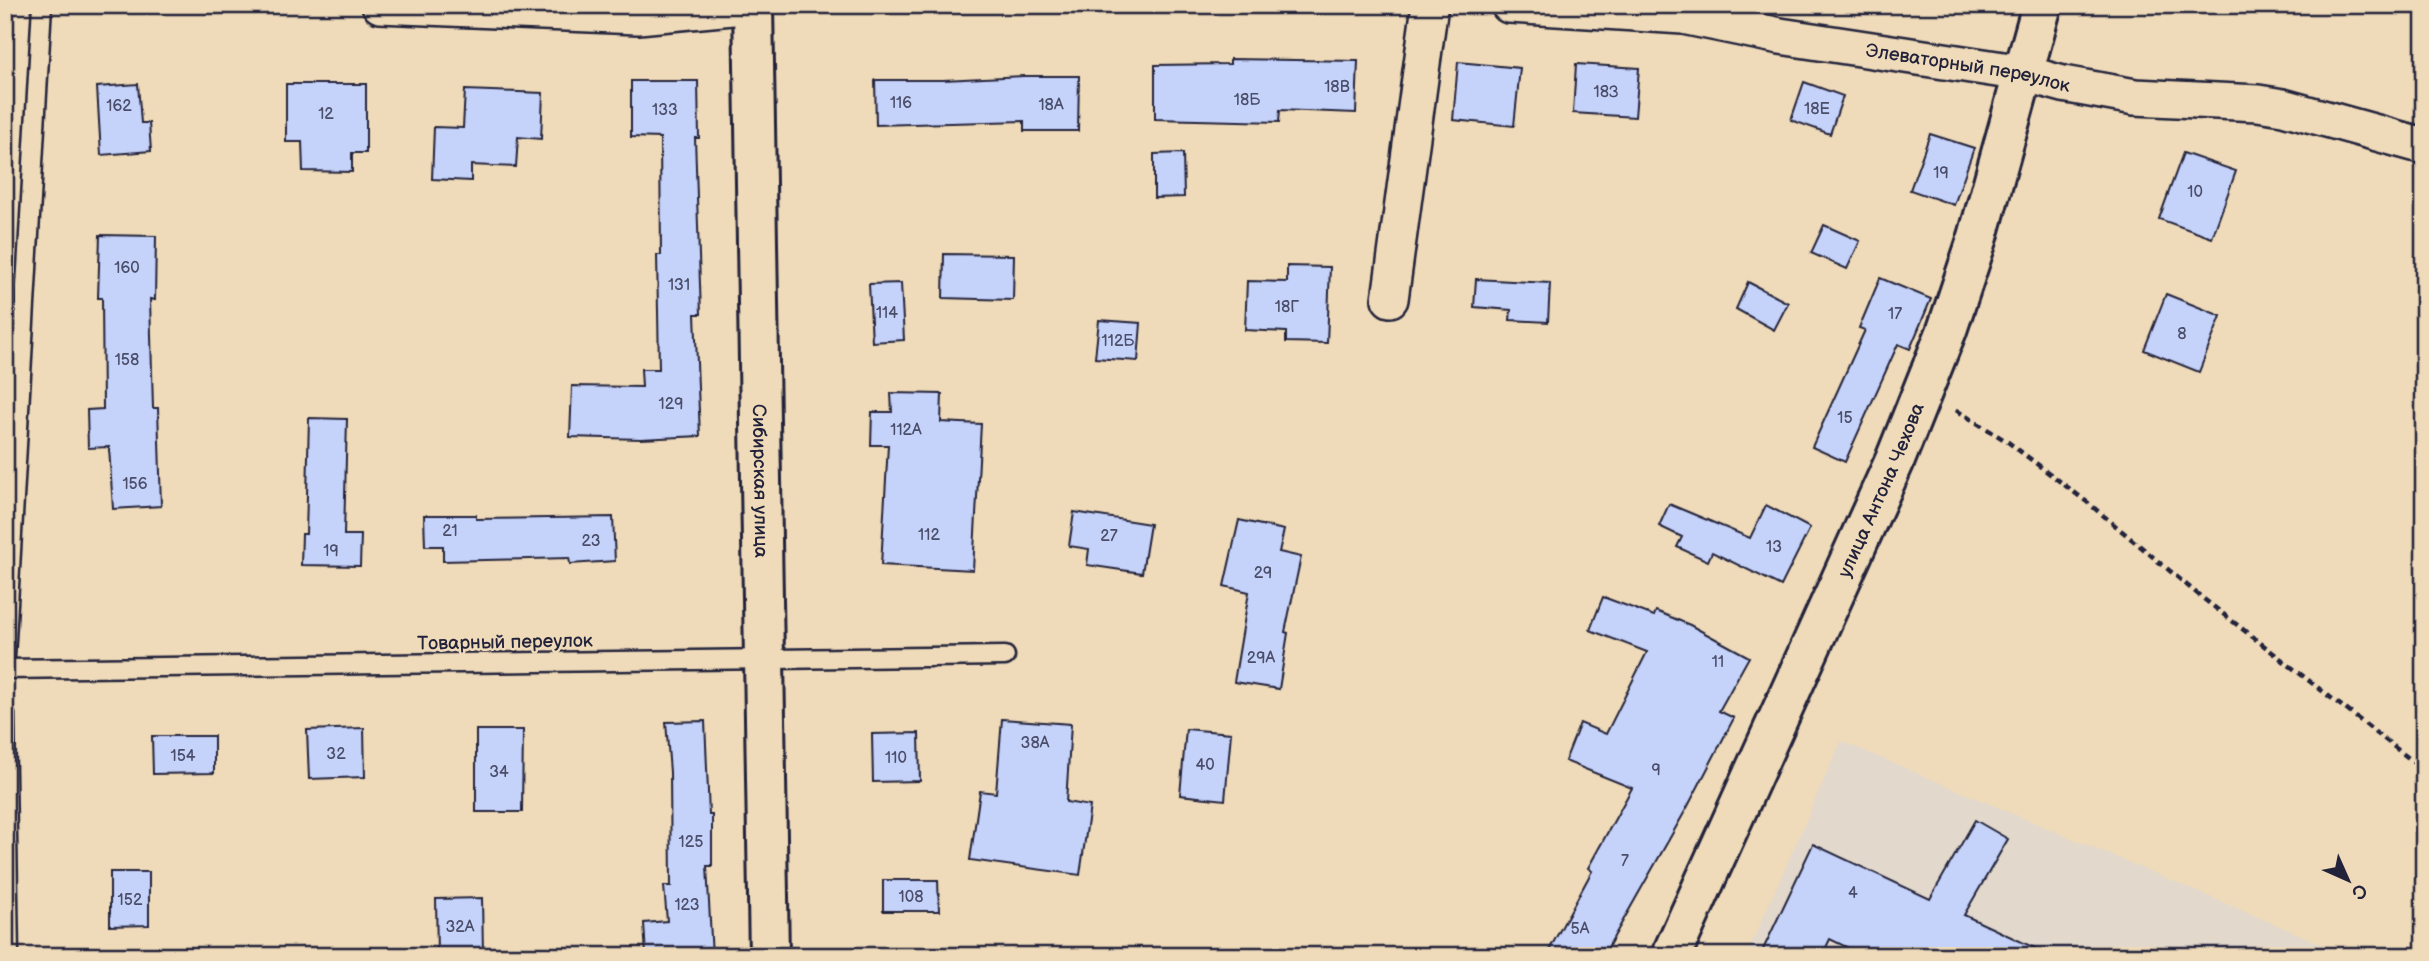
<svg xmlns="http://www.w3.org/2000/svg" width="2429" height="961" viewBox="0 0 2429 961" font-family="'Balsamiq Sans',sans-serif">
<style>
.built{fill:#e2d8cc}
.building{fill:#c5d2f9;stroke:#22223b;stroke-width:2}
.lines{fill:none;stroke-linecap:round;stroke-linejoin:round}
.lane-casing{stroke:#22223b;stroke-width:23}
.street-casing{stroke:#22223b;stroke-width:40}
.secondary-casing{stroke:#22223b;stroke-width:44}
.path{stroke:#22223b;stroke-width:4.5;stroke-dasharray:7 5;stroke-linecap:butt}
.lane{stroke:#efdbb9;stroke-width:18}
.street{stroke:#efdbb9;stroke-width:35}
.secondary{stroke:#efdbb9;stroke-width:38}
.labels{text-anchor:middle;stroke-width:5;stroke-linejoin:round;paint-order:stroke}
.number-label{font-size:16px;fill:#4b4e6a}
.street-label{font-size:19px;fill:#22223b;stroke:#efdbb9}
</style>
<rect width="100%" height="100%" fill="#efdbb9"/>
<filter id="ink" filterUnits="userSpaceOnUse"><feTurbulence type="fractalNoise" baseFrequency=".0143" numOctaves="2"/><feDisplacementMap in="SourceGraphic" scale="14" xChannelSelector="R" yChannelSelector="G"/><feConvolveMatrix kernelMatrix="1 2 1 2 8 2 1 2 1" color-interpolation-filters="sRGB"/></filter>
<g filter="url(#ink)">
<polygon class="built" points="1841,741 2350,956 1746,956"/>
<g class="building">
<polygon points="1230,59 1358,61 1356,113 1280,110 1279,122 1155,119 1155,65 1230,64"/>
<polygon points="1458,62 1520,68 1514,126 1453,120"/>
<polygon points="1576,64 1639,68 1635,117 1573,113"/>
<polygon points="1024,76 1079,76 1078,131 1024,131 1024,121 876,125 875,80 943,80"/>
<polygon points="631,81 698,81 699,138 695,138 701,314 695,314 700,436 641,439 570,437 572,386 642,387 641,369 659,369 657,255 661,255 660,138 631,137"/>
<polygon points="1804,82 1843,96 1830,134 1791,120"/>
<polygon points="138,84 141,123 149,123 151,151 101,155 97,87"/>
<polygon points="286,84 366,84 366,153 352,153 352,172 303,171 302,142 286,142"/>
<polygon points="465,90 543,93 541,139 518,137 516,167 471,165 471,181 432,179 434,127 463,128"/>
<polygon points="1930,134 1974,148 1954,205 1910,190"/>
<polygon points="1183,153 1184,197 1154,198 1154,154"/>
<polygon points="2183,153 2236,171 2212,238 2159,219"/>
<polygon points="1824,225 1860,241 1847,269 1811,253"/>
<polygon points="100,235 156,236 155,300 150,299 153,408 158,408 161,506 113,509 109,447 88,448 87,410 103,409 102,298 98,298"/>
<polygon points="944,254 1014,255 1013,300 943,298"/>
<polygon points="1287,266 1330,267 1327,343 1286,342 1286,332 1245,330 1247,281 1287,282"/>
<polygon points="1880,278 1931,299 1910,349 1898,344 1845,462 1812,447 1865,330 1859,328"/>
<polygon points="1476,279 1550,283 1548,322 1510,320 1511,310 1474,307"/>
<polygon points="1748,282 1788,303 1774,330 1736,309"/>
<polygon points="901,283 904,340 872,342 869,284"/>
<polygon points="2166,294 2221,316 2199,372 2144,350"/>
<polygon points="1099,320 1141,323 1138,361 1095,358"/>
<polygon points="891,393 942,394 941,422 981,424 973,570 881,565 888,445 871,445 872,412 892,412"/>
<polygon points="309,418 347,419 344,535 361,535 360,566 301,565 302,534 306,534"/>
<polygon points="1669,504 1750,538 1766,505 1810,528 1781,586 1712,552 1708,561 1677,547 1682,537 1659,526"/>
<polygon points="1074,512 1150,524 1142,573 1087,565 1089,549 1069,546"/>
<polygon points="424,515 476,515 476,519 613,517 615,561 570,564 569,558 443,561 443,546 425,546"/>
<polygon points="1239,520 1284,530 1279,552 1301,557 1285,632 1288,633 1279,689 1234,682 1249,592 1224,586"/>
<polygon points="1603,597 1654,616 1656,611 1690,625 1749,657 1719,711 1734,718 1688,806 1603,956 1546,956 1592,871 1588,868 1632,788 1565,761 1580,723 1606,734 1647,652 1590,630"/>
<polygon points="1002,719 1071,724 1066,802 1090,806 1080,875 970,860 980,791 996,793"/>
<polygon points="705,721 709,815 712,815 712,866 707,866 712,956 646,956 644,923 667,921 664,886 671,886 670,772 666,722"/>
<polygon points="364,728 365,777 309,779 307,730"/>
<polygon points="1186,729 1231,733 1225,800 1180,795"/>
<polygon points="476,730 523,730 522,812 476,812"/>
<polygon points="919,733 920,781 873,782 872,734"/>
<polygon points="152,736 214,736 214,773 153,774"/>
<polygon points="1975,820 2008,839 1964,915 2052,956 1865,956 1830,939 1822,956 1760,956 1813,844 1930,899"/>
<polygon points="110,872 149,872 149,925 110,926"/>
<polygon points="883,880 938,880 939,911 883,911"/>
<polygon points="482,898 483,953 437,954 436,899"/>
</g>
<g class="lines">
<g class="lane-casing">
<g id="lane">
<polyline points="5,657 42,5"/>
<polyline points="5,669 1005,656"/>
<polyline points="5,715 9,956"/>
</g>
</g>
<g class="street-casing">
<g id="street">
<polyline points="380,5 638,16 753,5"/>
<path id="s1" d="M1509 5 1683 16 1780 36 2023 73 2063 84 2135 97 2258 103 2283 107 2424 146"/>
<polyline points="1390,299 1430,5"/>
</g>
</g>
<g class="secondary-casing">
<g id="secondary">
<path id="s2" d="M753 5 769 956"/>
<path id="s3" d="M1671 956 1895 460 1947 330 1978 237 2042 5"/>
</g>
</g>
<polyline class="path" points="1956,410 2008,442 2087,502 2200,596 2424,770"/>
<use href="#lane" class="lane"/>
<use href="#street" class="street"/>
<use href="#secondary" class="secondary"/>
</g>
</g>
<g class="labels">
<g class="number-label">
<text x="1337" y="92">18В</text>
<text x="1606" y="97">18З</text>
<text x="1247" y="105">18Б</text>
<text x="901" y="108">116</text>
<text x="1051" y="110">18А</text>
<text x="119" y="111">162</text>
<text x="1817" y="114">18Е</text>
<text x="665" y="115">133</text>
<text x="326" y="119">12</text>
<text x="1941" y="178">19</text>
<text x="2195" y="197">10</text>
<text x="127" y="273">160</text>
<text x="679" y="290">131</text>
<text x="1287" y="312">18Г</text>
<text x="887" y="318">114</text>
<text x="1895" y="319">17</text>
<text x="2182" y="339">8</text>
<text x="1118" y="346">112Б</text>
<text x="127" y="365">158</text>
<text x="671" y="409">129</text>
<text x="1845" y="423">15</text>
<text x="906" y="435">112А</text>
<text x="135" y="489">156</text>
<text x="450" y="536">21</text>
<text x="929" y="540">112</text>
<text x="1109" y="541">27</text>
<text x="591" y="546">23</text>
<text x="1774" y="552">13</text>
<text x="331" y="556">19</text>
<text x="1263" y="578">29</text>
<text x="1261" y="663">29А</text>
<text x="1718" y="667">11</text>
<text x="1035" y="748">38А</text>
<text x="336" y="759">32</text>
<text x="183" y="761">154</text>
<text x="896" y="763">110</text>
<text x="1205" y="770">40</text>
<text x="1656" y="775">9</text>
<text x="499" y="777">34</text>
<text x="691" y="847">125</text>
<text x="1625" y="866">7</text>
<text x="1853" y="898">4</text>
<text x="911" y="902">108</text>
<text x="130" y="905">152</text>
<text x="687" y="910">123</text>
<text x="460" y="932">32А</text>
<text x="1580" y="934">5А</text>
</g>
<g class="street-label">
<text dy="7" stroke="none"><textPath href="#s1" startOffset="464">Элеваторный переулок</textPath></text>
<text dy="7" stroke="none"><textPath href="#s2" startOffset="476">Сибирская улица</textPath></text>
<text dy="7" stroke="none"><textPath href="#s3" startOffset="511">улица Антона Чехова</textPath></text>
<text transform="translate(505 641) rotate(-1)" y="7">Товарный переулок</text>
</g>
</g>
<rect width="2429" height="961" fill="none" stroke="#efdbb9" stroke-width="28"/>
<rect x="14" y="14" width="2401" height="933" fill="none" stroke="#22223b" stroke-width="2.5" filter="url(#ink)"/>
<g transform="translate(2348 880) rotate(135)" stroke="#efdbb9" stroke-width="5" paint-order="stroke">
<path d="M0-5L12 26L0 18L-12 26Z" fill="#22223b"/>
<text y="-10" font-size="19" font-weight="bold" text-anchor="middle" fill="#22223b">С</text>
</g>
</svg>
